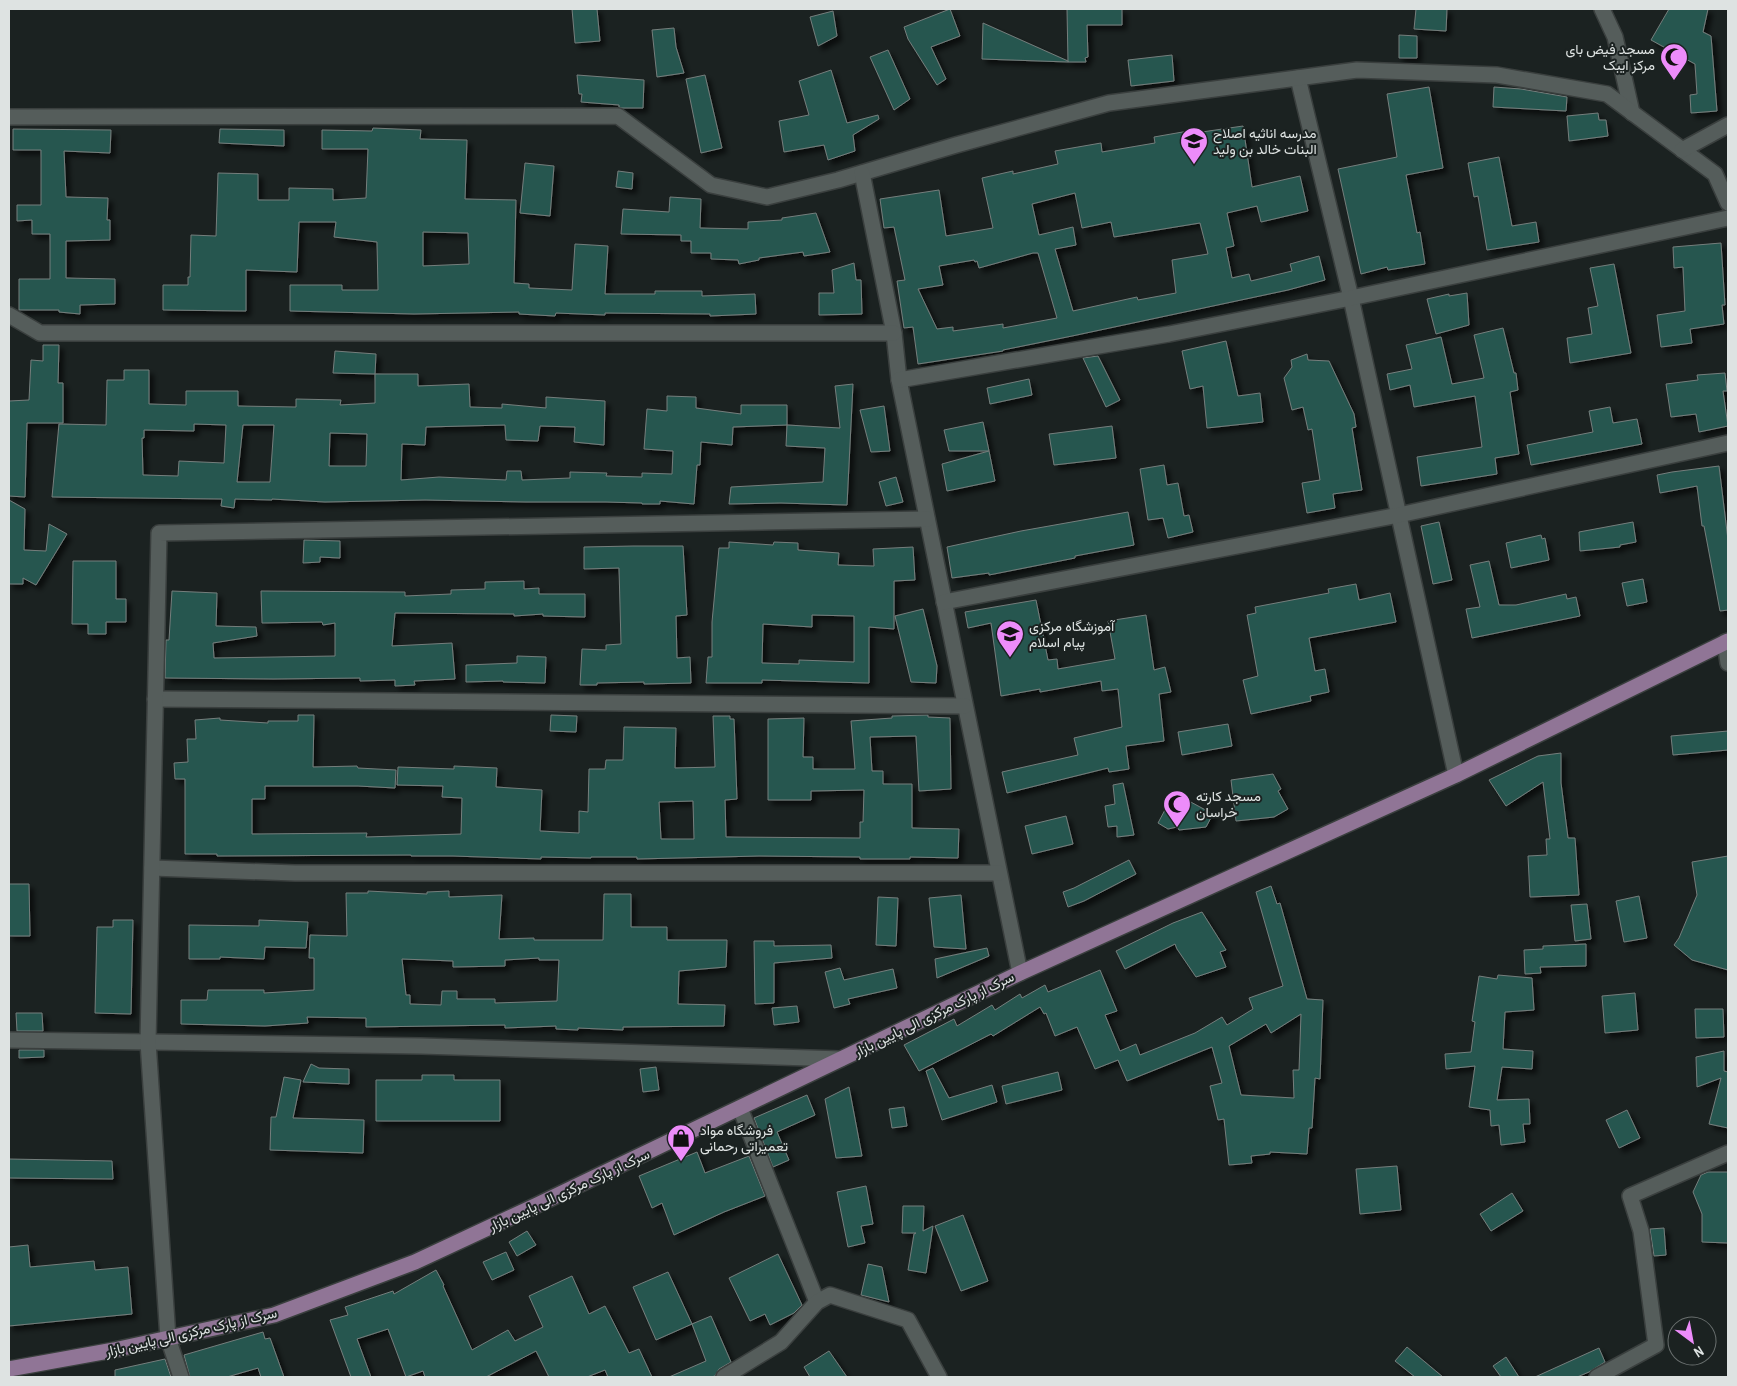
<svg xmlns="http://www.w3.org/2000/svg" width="1737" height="1386" viewBox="0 0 1737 1386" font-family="'Archivo Narrow',Vazirmatn,sans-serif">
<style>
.building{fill:#265650;stroke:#757e7c;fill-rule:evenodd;filter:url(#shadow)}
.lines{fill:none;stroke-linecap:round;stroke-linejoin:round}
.minor-casing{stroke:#3a3f3e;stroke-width:18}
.major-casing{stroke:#3a3f3e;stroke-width:18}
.minor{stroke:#555d5b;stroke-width:15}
.major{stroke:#907596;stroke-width:15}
.labels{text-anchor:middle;stroke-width:4;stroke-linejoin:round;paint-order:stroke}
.poi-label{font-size:14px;fill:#dee3e2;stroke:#1b2221;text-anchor:start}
.street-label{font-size:14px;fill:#dee3e2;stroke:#1b2221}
</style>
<defs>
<filter id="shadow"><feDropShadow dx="4.5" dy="4.5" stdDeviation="2.5" flood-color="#0009"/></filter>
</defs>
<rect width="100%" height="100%" fill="#1b2221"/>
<g class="building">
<polygon points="572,9 597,9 600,41 575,43"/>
<polygon points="950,9 960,36 931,47 946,79 937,85 908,39 904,27"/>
<polygon points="1067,9 1122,9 1122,25 1087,25 1088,57 1085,58 1086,62 1068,62"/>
<polygon points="1416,9 1447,9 1446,31 1414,29"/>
<polygon points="1669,9 1708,9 1703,32 1711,36 1717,111 1691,113 1690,95 1697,94 1695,64 1651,40"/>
<polygon points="833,11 837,36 818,46 810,17"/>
<polygon points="983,23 1068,61 1068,62 982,59"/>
<polygon points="674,28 676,47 684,73 657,77 652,30"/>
<polygon points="1399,35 1417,36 1417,58 1399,58"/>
<polygon points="888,50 910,99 894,110 870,57"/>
<polygon points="1172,55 1174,81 1131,86 1128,60"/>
<polygon points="831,70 847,123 878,115 879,119 853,135 855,151 828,160 824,145 784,152 779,121 809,115 799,81"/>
<polygon points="577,75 644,80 643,108 621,108 619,107 619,105 581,102 582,94 579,94"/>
<polygon points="705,75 722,148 701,153 686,79"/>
<polygon points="1429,87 1443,168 1406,175 1417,233 1420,232 1425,264 1388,270 1387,267 1361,274 1338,169 1397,157 1387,94"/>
<polygon points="1494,87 1521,89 1567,97 1566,111 1493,107"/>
<polygon points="1598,113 1599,120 1606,120 1608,136 1569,141 1567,116"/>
<path d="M1243 126 1252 187 1300 176 1308 211 1261 222 1257 206 1227 213 1234 246 1226 248 1232 278 1249 274 1251 281 1292 271 1290 264 1319 256 1325 280 1288 290 1072 336 1003 350V351L918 364 913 327 904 328 897 281 905 280 894 227 884 228 880 199 939 190 946 236 993 228 982 178 1013 171V174L1058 164 1055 151 1101 143 1102 152 1155 143 1154 137 1194 130 1195 133ZM1075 193 1082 228 1111 222 1114 237 1200 223 1208 254 1172 260 1176 293 1138 300 1137 297 1073 311 1055 249 1076 245 1073 227 1039 235 1032 204ZM1033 253H1038L1057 318 1003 328V324L953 331V327L937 329 918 289 943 285 939 266 974 260 975 262 977 261 979 268Z"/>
<path d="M373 128 421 130 420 139 467 140 465 199 516 200 514 283 529 284V288L572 290 575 244 608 246 605 294H655V291H702V296L755 294 756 314 710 316V314L605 313V315L556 313 555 316 519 314V312L414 314 290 311V285H342V290H378L377 242 334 237 336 222H299L297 272 246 270V311L163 310V285H188V277H190L191 235 216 236 218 173 258 174V200H289V188L333 189V200L366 198 368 149H322V130L372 131ZM423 232 468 233 469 264 423 266Z"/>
<polygon points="13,129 111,130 110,153 64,151 66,197 108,198 107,220 110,220 110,240 66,241 66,278 115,279 115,304 80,305 80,314 59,312 59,310 19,310 19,279 50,279 50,234 32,234 32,220 17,221 17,205 41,205 41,150 13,150"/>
<polygon points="220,129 284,130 284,146 219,143"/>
<polygon points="1499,157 1512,226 1536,222 1539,242 1487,250 1478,196 1474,197 1468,163"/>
<polygon points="525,163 554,166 550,216 520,213"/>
<polygon points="618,171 633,173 632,189 616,187"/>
<polygon points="670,197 701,199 700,228 748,229 748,222 782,220 782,218 816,213 830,252 804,256 803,252 759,258 759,260 739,264 738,260 711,259 711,253 691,253 691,241 681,241 681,235 621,234 623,209 669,212"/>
<polygon points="1721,243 1725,305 1722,305 1724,324 1690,329 1692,343 1661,347 1657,315 1685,311 1683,267 1674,268 1673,247"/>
<polygon points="854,263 856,280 861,280 862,314 819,315 819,293 834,293 832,270"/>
<polygon points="1614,264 1631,353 1570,363 1567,338 1592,334 1588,308 1598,306 1590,268"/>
<polygon points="1467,293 1469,325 1436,334 1427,299 1449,294 1449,296"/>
<polygon points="1503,328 1514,373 1516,373 1518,390 1510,392 1519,454 1495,458 1497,474 1421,486 1417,457 1482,447 1475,396 1414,407 1410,385 1390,390 1387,374 1412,369 1406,345 1441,337 1452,384 1484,378 1474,335"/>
<polygon points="1226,341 1238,396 1260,393 1263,422 1207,428 1203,386 1190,389 1182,351"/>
<polygon points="43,345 59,345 58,383 63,383 63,423 27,423 25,497 9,496 9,401 29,400 31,360 43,361"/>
<polygon points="335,351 376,354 375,374 333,373"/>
<polygon points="1307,354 1308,360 1329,361 1354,414 1356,427 1352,428 1362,490 1333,494 1335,508 1307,513 1302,483 1320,480 1312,429 1308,430 1303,407 1292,410 1284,378 1292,367 1291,360"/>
<polygon points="1098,356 1120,400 1106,407 1083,358"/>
<path d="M124 370H149V404L186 405V391H238V406L296 407V399L341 400 340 405 375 403V374H418V386L469 384 470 407 502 408V404L546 408V397L605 401 604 445 574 442 575 427 540 426 538 441 506 440 505 425 426 427 425 445 402 444 401 480 439 477 506 480 507 471H521L522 480 570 478V472L607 473 606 476 642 477V473L672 474 673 451 644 449 647 409 667 411V396L696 397V408L741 414V405H787V425L733 427 732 445 701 442 700 465H697L694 504 660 501V504H642V503L606 502H526L425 500 325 502 272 499V500L235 499 234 508 221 506 222 499 52 497 59 424 106 425 107 380H124ZM194 424 226 425 224 463 179 461 178 476 143 475 142 438H144V430L194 431ZM243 425H274L270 482H237ZM330 433 367 434 366 466H329Z"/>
<polygon points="1725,373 1727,391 1723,391 1728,426 1699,432 1696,414 1671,417 1666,384 1698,380 1697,375"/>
<polygon points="1029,379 1032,395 990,404 987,388"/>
<polygon points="853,384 847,505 781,503 729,504 731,487 823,482 825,448 786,446 787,425 840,428 835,386"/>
<polygon points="884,406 890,451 871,452 860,410"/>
<polygon points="1610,407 1613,423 1637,419 1642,444 1531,465 1527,445 1593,432 1589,411"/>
<polygon points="983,422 989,451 949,451 944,430"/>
<polygon points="1112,426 1116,458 1054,465 1049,434"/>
<polygon points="989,451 995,481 947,491 942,464"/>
<polygon points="1164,465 1167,485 1178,483 1184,516 1189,515 1193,532 1168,538 1163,518 1148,520 1140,469"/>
<polygon points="1719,466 1728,540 1728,610 1720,611 1704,526 1702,526 1697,486 1660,493 1657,475 1672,472"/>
<polygon points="896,477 903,502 886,506 879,482"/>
<polygon points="9,500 25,509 24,550 46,551 49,524 67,534 36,585 23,578 23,584 9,584"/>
<polygon points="1128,512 1134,545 1075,556 1075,558 989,575 989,573 952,578 947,547 1021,531"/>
<polygon points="1439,522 1452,580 1433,584 1421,526"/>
<polygon points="1633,522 1636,542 1620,545 1620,547 1580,551 1579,532"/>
<polygon points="1541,535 1542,539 1545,538 1549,560 1511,568 1506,543"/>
<polygon points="304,540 340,541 340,558 320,557 320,562 303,563"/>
<path d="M729 542 773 545 774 542 798 543V550L839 553 838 565 874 566 873 549 913 547 915 580 894 581V629L869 627V683L762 680V683H706L708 657H712V622L719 548H729ZM812 615 854 616V662L799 660V664L762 663 763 624 812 627Z"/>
<polygon points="633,546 683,546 687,615 676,616 677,658 690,657 691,683 644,684 644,682 597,683 597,685 580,685 582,649 606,650 606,645 621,644 619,568 584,569 584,547"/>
<polygon points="73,561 116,561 116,599 126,599 126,622 106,622 106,634 88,634 88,624 72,624"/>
<polygon points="1489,561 1499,605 1516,605 1566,594 1567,599 1576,597 1580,616 1472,638 1466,609 1480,607 1470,565"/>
<polygon points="1643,579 1647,602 1627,606 1622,583"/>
<polygon points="524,581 524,589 539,588 539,594 585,594 585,617 543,616 543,614 514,616 514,614 395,613 392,646 452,643 455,679 414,681 415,685 395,686 395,680 360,681 360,678 274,679 165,678 166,640 169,640 172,591 217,593 216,626 256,627 257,636 213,643 214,658 335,656 335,623 323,625 322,622 262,623 261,591 405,592 405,596 451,594 451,590 485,589 485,582"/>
<polygon points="1356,584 1359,600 1390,593 1396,622 1309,638 1315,671 1325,669 1329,692 1310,696 1311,701 1251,714 1243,680 1258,676 1247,615 1256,613 1255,607 1329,593 1328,589"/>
<polygon points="1036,600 1048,660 1057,659 1058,669 1115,659 1108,621 1146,615 1154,670 1165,667 1171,692 1159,694 1164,741 1126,746 1129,769 1109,772 1108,768 1007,793 1002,772 1078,755 1074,738 1122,727 1118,689 1102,691 1101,681 1040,692 1040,689 1001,696 991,623 968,628 965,612"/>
<polygon points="923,609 937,666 936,683 911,682 895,616"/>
<polygon points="517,656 546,657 545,683 503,682 503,681 466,682 466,665 517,663"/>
<path d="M298 715H314L313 767 357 766 358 768 396 770 395 788 358 786H265V799H252V834L367 833 366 837 461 834 462 798 442 797 443 786 397 785 398 767 454 769V766L497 768 496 787 542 790 540 831 579 833V811L588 812 589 769H605L606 760H623L624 727 676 728 675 768 715 767 713 716H730V719H734L737 799 725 800 726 837 860 838V822H863L864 790 811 791V800H768V719L804 718 803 757H813V769H855L851 721 892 718V716L928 715V717L950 718 951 789 919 791 916 736 870 737 872 771H883V784H912V828L959 829 958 858 910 857V859H860V857L759 856 637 859V857H591V858L541 857V859L453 856H411V855L217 856V854H185V779H175L174 763 188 762 187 739H196L195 720 220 718V720L268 723V721H298ZM693 801 694 839H661L659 802Z"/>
<polygon points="551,715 577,716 576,732 550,731"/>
<polygon points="1228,724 1232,746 1182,755 1178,732"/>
<polygon points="1728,731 1728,750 1673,755 1671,736"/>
<polygon points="1561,753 1561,783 1568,838 1575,838 1579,895 1530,897 1528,856 1547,855 1546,839 1550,839 1543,782 1506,806 1489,780 1538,756"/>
<polygon points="1273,774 1281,789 1278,791 1288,809 1274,817 1236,821 1231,780"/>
<polygon points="1123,783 1134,835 1117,837 1117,826 1108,827 1105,806 1115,804 1113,785"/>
<polygon points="1174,793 1213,814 1206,827 1179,830 1177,827 1168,829 1158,823"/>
<polygon points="1066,816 1073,844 1032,854 1025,826"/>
<polygon points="1728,856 1728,970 1692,960 1674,945 1679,938 1697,895 1692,862"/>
<polygon points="1129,860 1136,874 1084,901 1068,907 1063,892 1074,888"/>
<polygon points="9,884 29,884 30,936 9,936"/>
<path d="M1271 886 1277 904 1280 903 1307 999 1323 1000 1320 1079 1315 1078 1312 1128H1309L1307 1154 1270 1152V1154L1251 1156 1252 1163 1229 1165 1224 1119 1218 1120 1210 1086 1222 1083 1212 1047 1127 1081 1118 1060 1095 1069 1077 1027 1055 1036 1046 1013 1044 1014 1040 1007 993 1036 991 1034 919 1071 904 1045 954 1019 957 1026 992 1005 995 1010 1020 994 1022 998 1045 985 1048 992 1100 970 1117 1011 1105 1015 1120 1051 1136 1044 1140 1055 1195 1033 1222 1017 1227 1025 1253 1009 1249 998 1283 986 1256 892ZM1301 1014 1299 1070H1293L1294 1098 1241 1095 1229 1046 1266 1024 1271 1033Z"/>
<path d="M368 891 427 894V892L449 891V897L502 895 499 939 534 938V940H603L604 894H631V927H667V940H727L726 967 679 971 678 1004 725 1005 724 1026 623 1027V1030L578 1028V1030L556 1029V1026L505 1028V1025L366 1027V1018L307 1017 308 1023 265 1026 181 1024V1000H207L208 990H264V993L314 990V958H309L310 935 347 936 346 893H368ZM539 958V960H559L557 1001 495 1003V999H457V991H442L441 1005 410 1004V995H406L402 959 453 961V967L505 966V960Z"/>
<polygon points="961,895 966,949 934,947 929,898"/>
<polygon points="1639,896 1647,938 1624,942 1616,901"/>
<polygon points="878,897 898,898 896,946 876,945"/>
<polygon points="1587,904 1591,939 1575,941 1571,905"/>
<polygon points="1202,912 1226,950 1220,952 1226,967 1196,977 1177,949 1175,944 1125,969 1116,951 1173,923"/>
<polygon points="113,920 133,920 131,1014 95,1013 97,927 113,927"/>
<polygon points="259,920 308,922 306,948 265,947 264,959 220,957 220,959 189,959 189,925 259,926"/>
<polygon points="754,941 774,941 774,946 831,945 832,958 774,963 774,1003 755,1004"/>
<polygon points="1586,944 1586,966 1540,967 1541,973 1525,974 1524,950 1543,949 1543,946"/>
<polygon points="987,948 989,956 937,978 935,959"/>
<polygon points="840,968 844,980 893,969 897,988 848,999 850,1004 834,1008 825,972"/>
<polygon points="1498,975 1532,978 1534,1010 1505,1012 1503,1049 1533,1051 1532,1069 1502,1067 1497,1100 1529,1099 1530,1124 1523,1124 1525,1142 1501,1145 1499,1125 1491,1126 1490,1110 1469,1107 1475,1066 1446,1069 1445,1054 1471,1052 1475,1022 1472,1021 1479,976 1497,979"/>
<polygon points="1635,993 1638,1030 1605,1033 1602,996"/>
<polygon points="797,1006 799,1022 774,1025 772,1008"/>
<polygon points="1695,1009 1723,1009 1724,1037 1696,1038"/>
<polygon points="16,1013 42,1013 43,1031 17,1031"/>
<polygon points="19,1050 44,1050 44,1057 19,1058"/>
<polygon points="1724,1051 1724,1071 1728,1072 1728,1128 1709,1124 1721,1078 1697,1087 1696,1057"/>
<polygon points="311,1064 319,1068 349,1069 349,1084 303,1082"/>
<polygon points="656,1067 659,1090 643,1092 640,1069"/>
<polygon points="933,1068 949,1098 992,1085 997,1102 942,1120 926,1071"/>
<polygon points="1058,1072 1062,1090 1006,1104 1002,1086"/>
<polygon points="422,1075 454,1075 454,1080 500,1080 500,1121 376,1121 376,1080 422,1080"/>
<polygon points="284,1077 301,1080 293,1118 364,1120 363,1153 270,1150 271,1117 276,1117"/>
<polygon points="849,1087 862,1156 836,1158 825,1099"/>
<polygon points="807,1095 815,1115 777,1132 789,1160 773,1167 754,1118"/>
<polygon points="904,1107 907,1126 892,1128 889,1109"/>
<polygon points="1627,1110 1640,1138 1619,1148 1606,1120"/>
<polygon points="697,1152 705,1173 749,1156 765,1196 724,1212 674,1235 662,1203 652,1208 639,1176"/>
<polygon points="9,1159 112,1161 113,1179 9,1178"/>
<polygon points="1397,1166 1401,1210 1360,1214 1356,1169"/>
<polygon points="1708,1172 1728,1172 1728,1243 1702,1242 1702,1214 1693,1192 1701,1175"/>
<polygon points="866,1186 873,1224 861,1226 865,1243 848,1247 837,1192"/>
<polygon points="1512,1193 1523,1211 1491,1231 1480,1214"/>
<polygon points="903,1206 924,1206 923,1231 933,1226 926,1273 908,1270 914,1234 916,1233 902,1233"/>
<polygon points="963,1215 988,1281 961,1291 935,1226"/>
<polygon points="1664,1228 1666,1255 1654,1256 1650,1229"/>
<polygon points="527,1231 536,1245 517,1256 509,1242"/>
<polygon points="28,1245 30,1267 94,1261 95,1270 128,1267 132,1314 9,1326 9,1247"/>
<polygon points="506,1252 514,1270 492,1280 483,1262"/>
<polygon points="778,1254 802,1305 794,1313 770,1325 765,1314 750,1321 729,1278"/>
<polygon points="868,1264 882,1267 889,1302 861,1295"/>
<polygon points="436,1270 444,1285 443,1286 472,1350 508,1330 515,1341 543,1327 529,1296 572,1276 589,1314 605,1306 629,1353 639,1349 652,1377 608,1377 605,1370 587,1377 549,1377 536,1351 486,1377 425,1377 423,1371 406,1377 388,1329 357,1339 371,1377 351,1377 330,1320 348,1315 345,1307 393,1291 394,1294"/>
<polygon points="668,1272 692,1324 656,1340 633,1287"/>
<polygon points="711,1316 731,1362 719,1369 715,1376 711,1377 669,1377 706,1361 692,1324"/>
<polygon points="263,1332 265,1339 270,1338 284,1377 261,1377 258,1368 227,1377 190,1377 184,1355"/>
<polygon points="1407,1347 1443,1377 1415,1377 1395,1361"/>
<polygon points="1599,1348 1605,1362 1589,1372 1577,1377 1535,1377"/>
<polygon points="829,1351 847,1377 810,1377 804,1367"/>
<polygon points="1506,1357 1519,1377 1501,1377 1493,1366"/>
<polygon points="165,1359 171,1377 115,1377 115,1370"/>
</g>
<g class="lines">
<g class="minor-casing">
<g id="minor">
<polyline points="1602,9 1615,37 1632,113"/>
<polyline points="1298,78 1351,298 1456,775"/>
<polyline points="9,117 618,116 711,185 767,197 838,180 956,145 1109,103 1357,70 1497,75 1607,94 1715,174 1728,203"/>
<polyline points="1682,150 1728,125"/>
<polyline points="862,173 894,333 899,380 1020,973"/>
<polyline points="9,315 40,333 894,333"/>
<polyline points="899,380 1169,334 1351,298 1728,218"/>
<polyline points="944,602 1399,515 1728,443"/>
<polyline points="1725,642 1728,663"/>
<polyline points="155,699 965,706"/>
<polyline points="152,868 295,873 999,873"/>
<polyline points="9,1040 421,1046 841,1059"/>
<polyline points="740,1108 817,1302"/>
<polyline points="181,1377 168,1338 148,1042 159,533 927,519"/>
<polyline points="724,1377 781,1342 817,1302 830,1295 908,1320 939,1377"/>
<polyline points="1597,1377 1656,1345 1641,1231 1630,1196 1728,1153"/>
</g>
</g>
<g class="major-casing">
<polyline id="major" points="9,1369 114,1350 274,1315 415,1262 537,1205 1020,973 1456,775 1728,641"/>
</g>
<use href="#minor" class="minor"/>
<use href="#major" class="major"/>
</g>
<defs>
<g id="mosque-pin" transform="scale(1.4375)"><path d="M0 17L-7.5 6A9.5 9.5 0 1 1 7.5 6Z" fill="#ed8cfa" stroke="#1b2221"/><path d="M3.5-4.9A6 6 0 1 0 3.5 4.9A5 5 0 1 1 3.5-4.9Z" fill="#111"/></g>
<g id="school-pin" transform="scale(1.4375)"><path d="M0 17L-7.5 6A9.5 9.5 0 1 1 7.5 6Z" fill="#ed8cfa" stroke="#1b2221"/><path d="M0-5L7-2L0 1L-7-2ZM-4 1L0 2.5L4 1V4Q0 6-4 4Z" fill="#111"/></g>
<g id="shop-pin" transform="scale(1.4375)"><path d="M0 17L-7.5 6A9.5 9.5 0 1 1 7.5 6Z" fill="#ed8cfa" stroke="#1b2221"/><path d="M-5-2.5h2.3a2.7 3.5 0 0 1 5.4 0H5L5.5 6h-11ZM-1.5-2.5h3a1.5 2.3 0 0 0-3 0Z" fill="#111"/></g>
</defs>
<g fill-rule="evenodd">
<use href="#mosque-pin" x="1674" y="57"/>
<use href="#school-pin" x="1194" y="141"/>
<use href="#school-pin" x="1010" y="634"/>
<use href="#mosque-pin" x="1177" y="804"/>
<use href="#shop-pin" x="681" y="1138"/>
</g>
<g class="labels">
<g class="poi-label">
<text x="1655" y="54" text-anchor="end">مسجد فیض بای<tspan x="1655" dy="16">مرکز ایبک</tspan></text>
<text x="1213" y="138">مدرسه اناثیه اصلاح<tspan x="1213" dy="16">البنات خالد بن ولید</tspan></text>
<text x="1029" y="631">آموزشگاه مرکزی<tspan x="1029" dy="16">پیام اسلام</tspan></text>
<text x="1196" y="801">مسجد کارته<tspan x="1196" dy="16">خراسان</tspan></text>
<text x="700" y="1135">فروشگاه مواد<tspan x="700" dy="16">تعمیراتی رحمانی</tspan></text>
</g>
<g class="street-label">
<text transform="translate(934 1014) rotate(-26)" y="5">سرک از پارک مرکزی الی پایین بازار</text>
<text transform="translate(569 1190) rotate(-25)" y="5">سرک از پارک مرکزی الی پایین بازار</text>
<text transform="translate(191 1332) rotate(-13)" y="5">سرک از پارک مرکزی الی پایین بازار</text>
</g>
</g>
<rect width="1737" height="1386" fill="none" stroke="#dee3e2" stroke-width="20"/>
<g transform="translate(1692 1341) rotate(148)"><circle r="24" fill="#1b2221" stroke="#696f6e"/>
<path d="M0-4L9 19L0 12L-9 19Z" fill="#ed8cfa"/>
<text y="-8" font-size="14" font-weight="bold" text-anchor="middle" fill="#dee3e2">N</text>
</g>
</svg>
